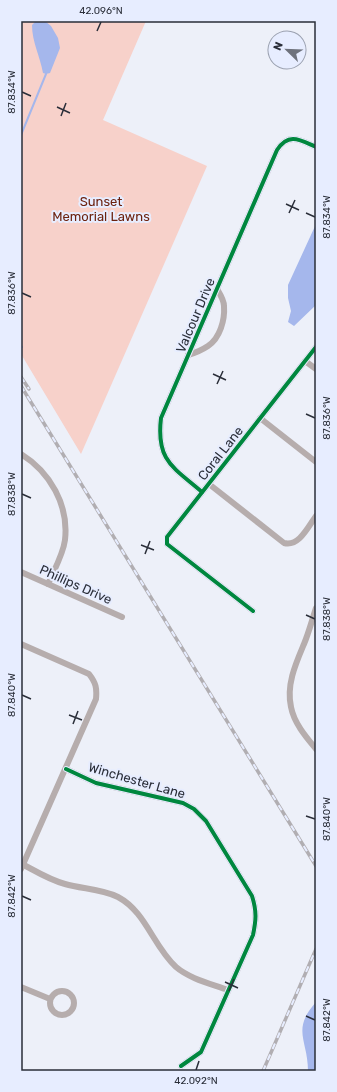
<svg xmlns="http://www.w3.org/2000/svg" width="337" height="1092" viewBox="0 0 337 1092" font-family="Rubik,sans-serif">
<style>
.green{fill:#f7d1ca}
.water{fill:#a5b7ec}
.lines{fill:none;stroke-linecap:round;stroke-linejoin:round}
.stream{stroke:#a5b7ec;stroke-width:2}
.street{stroke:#b6adad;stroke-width:6}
.rail-casing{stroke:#b1aeb2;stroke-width:3.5}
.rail{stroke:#e7edff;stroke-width:2;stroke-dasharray:6;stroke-linecap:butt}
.cycleway-casing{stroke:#e7edff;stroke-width:6}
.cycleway{stroke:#00873e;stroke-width:4}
.ticks{fill:none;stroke:#2a2e39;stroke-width:1.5}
.labels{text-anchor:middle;stroke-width:4;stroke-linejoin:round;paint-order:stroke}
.park-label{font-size:13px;fill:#6c210e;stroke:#e7edff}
.street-label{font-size:13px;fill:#2a2e39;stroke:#e7edff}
.neatline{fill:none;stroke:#2a2e39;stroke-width:1.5}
.ticks-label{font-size:10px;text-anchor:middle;fill:#2a2e39}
</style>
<rect width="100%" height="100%" fill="#edf0f9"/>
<polygon class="green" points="21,21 146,21 103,120 207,166 81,454 21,354"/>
<g class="water">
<path d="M36 21H45L51 26 58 38 60 48 50 73 46 74 43 73C40 56 32 42 32 25Z"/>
<polygon points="316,224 316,305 294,326 288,322 291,311 288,298 288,285"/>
<path d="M316 1002V1071H308C308 1040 291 1030 316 1002Z"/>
</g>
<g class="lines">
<g class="stream">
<polyline points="21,135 46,74"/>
<polyline points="21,346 22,347"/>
</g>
<g class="street">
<path d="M188 355C195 353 202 350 208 346 220 338 225 320 224 306 224 300 220 294 217 289"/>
<polyline points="305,361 316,369"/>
<polyline points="260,418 316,462"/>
<path d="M21 454C50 472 69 505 65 540 63 555 54 570 48 584"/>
<path d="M209 484 284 543C299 547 308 527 316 516"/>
<path d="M202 492C173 467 156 461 161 418L277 150C289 132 300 140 316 147"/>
<polyline points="21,572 122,617"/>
<path d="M316 608C312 620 309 632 304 644 296 663 286 685 291 707 294 723 306 737 316 749"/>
<polyline points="253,611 167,544 167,537 316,347"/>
<path d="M21 644 89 674C96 683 97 688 96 699L21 869"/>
<path d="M66 769 96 783 183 803 194 809 206 821 252 896C257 912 256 920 253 935L201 1052 181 1066"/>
<path d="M24 865C37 872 50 880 65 884 82 889 102 889 118 897 146 912 153 946 176 967 190 979 212 984 228 990"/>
<polyline points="21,987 50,999"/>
<circle cx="62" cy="1003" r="12"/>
</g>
<g class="rail-casing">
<g id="rail">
<polyline points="21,377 29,389"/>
<polyline points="21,386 316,866"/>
<polyline points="263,1071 316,949"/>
</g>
</g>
<use href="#rail" class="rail"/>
<g class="cycleway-casing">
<g id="cycleway">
<path d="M202 492C173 467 156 461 161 418L277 150C289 132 300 140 316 147"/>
<polyline points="253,611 167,544 167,537 316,347"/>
<path d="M66 769 96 783 183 803 194 809 206 821 252 896C257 912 256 920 253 935L201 1052 181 1066"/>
</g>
</g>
<use href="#cycleway" class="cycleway"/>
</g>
<path class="ticks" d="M97 31 101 22M22 92 31 96M57 107 70 113M61 116 66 103M286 204 299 210M289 213 295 200M306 213 315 217M22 293 31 297M213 374 226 380M217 384 223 371M306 414 315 418M22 494 31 498M141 545 154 550M145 554 150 541M306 615 315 619M22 695 31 699M69 715 82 720M73 724 78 711M306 816 315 819M22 896 31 900M225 982 238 988M229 991 234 979M306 1016 315 1020M196 1070 199 1061"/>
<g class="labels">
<g class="park-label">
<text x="101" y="206">Sunset<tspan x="101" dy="15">Memorial Lawns</tspan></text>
</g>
<g class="street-label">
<text transform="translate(195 315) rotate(-67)" y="5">Valcour Drive</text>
<text transform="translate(220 453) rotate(-52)" y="5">Coral Lane</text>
<text transform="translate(76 584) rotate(24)" y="5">Phillips Drive</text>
<text transform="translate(137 780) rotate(16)" y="5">Winchester Lane</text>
</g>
</g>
<rect width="337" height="1092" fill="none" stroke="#e7edff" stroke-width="44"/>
<g transform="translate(287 50) rotate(293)"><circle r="19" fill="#e7edff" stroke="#9ba1b0"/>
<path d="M0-3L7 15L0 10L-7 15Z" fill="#6e727c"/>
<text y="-6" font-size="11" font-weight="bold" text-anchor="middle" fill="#2a2e39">N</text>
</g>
<rect x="22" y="22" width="293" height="1048" class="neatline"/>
<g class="ticks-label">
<text x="101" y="14">42.096°N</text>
<text transform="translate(11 92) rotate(-90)" y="4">87.834°W</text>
<text transform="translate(326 217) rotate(-90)" y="4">87.834°W</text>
<text transform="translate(11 293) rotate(-90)" y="4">87.836°W</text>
<text transform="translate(326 418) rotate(-90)" y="4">87.836°W</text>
<text transform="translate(11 494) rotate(-90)" y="4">87.838°W</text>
<text transform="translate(326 619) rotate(-90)" y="4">87.838°W</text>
<text transform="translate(11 695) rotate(-90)" y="4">87.840°W</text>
<text transform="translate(326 819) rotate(-90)" y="4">87.840°W</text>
<text transform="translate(11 896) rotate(-90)" y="4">87.842°W</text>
<text transform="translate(326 1020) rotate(-90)" y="4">87.842°W</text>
<text x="196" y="1084">42.092°N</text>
</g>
</svg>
